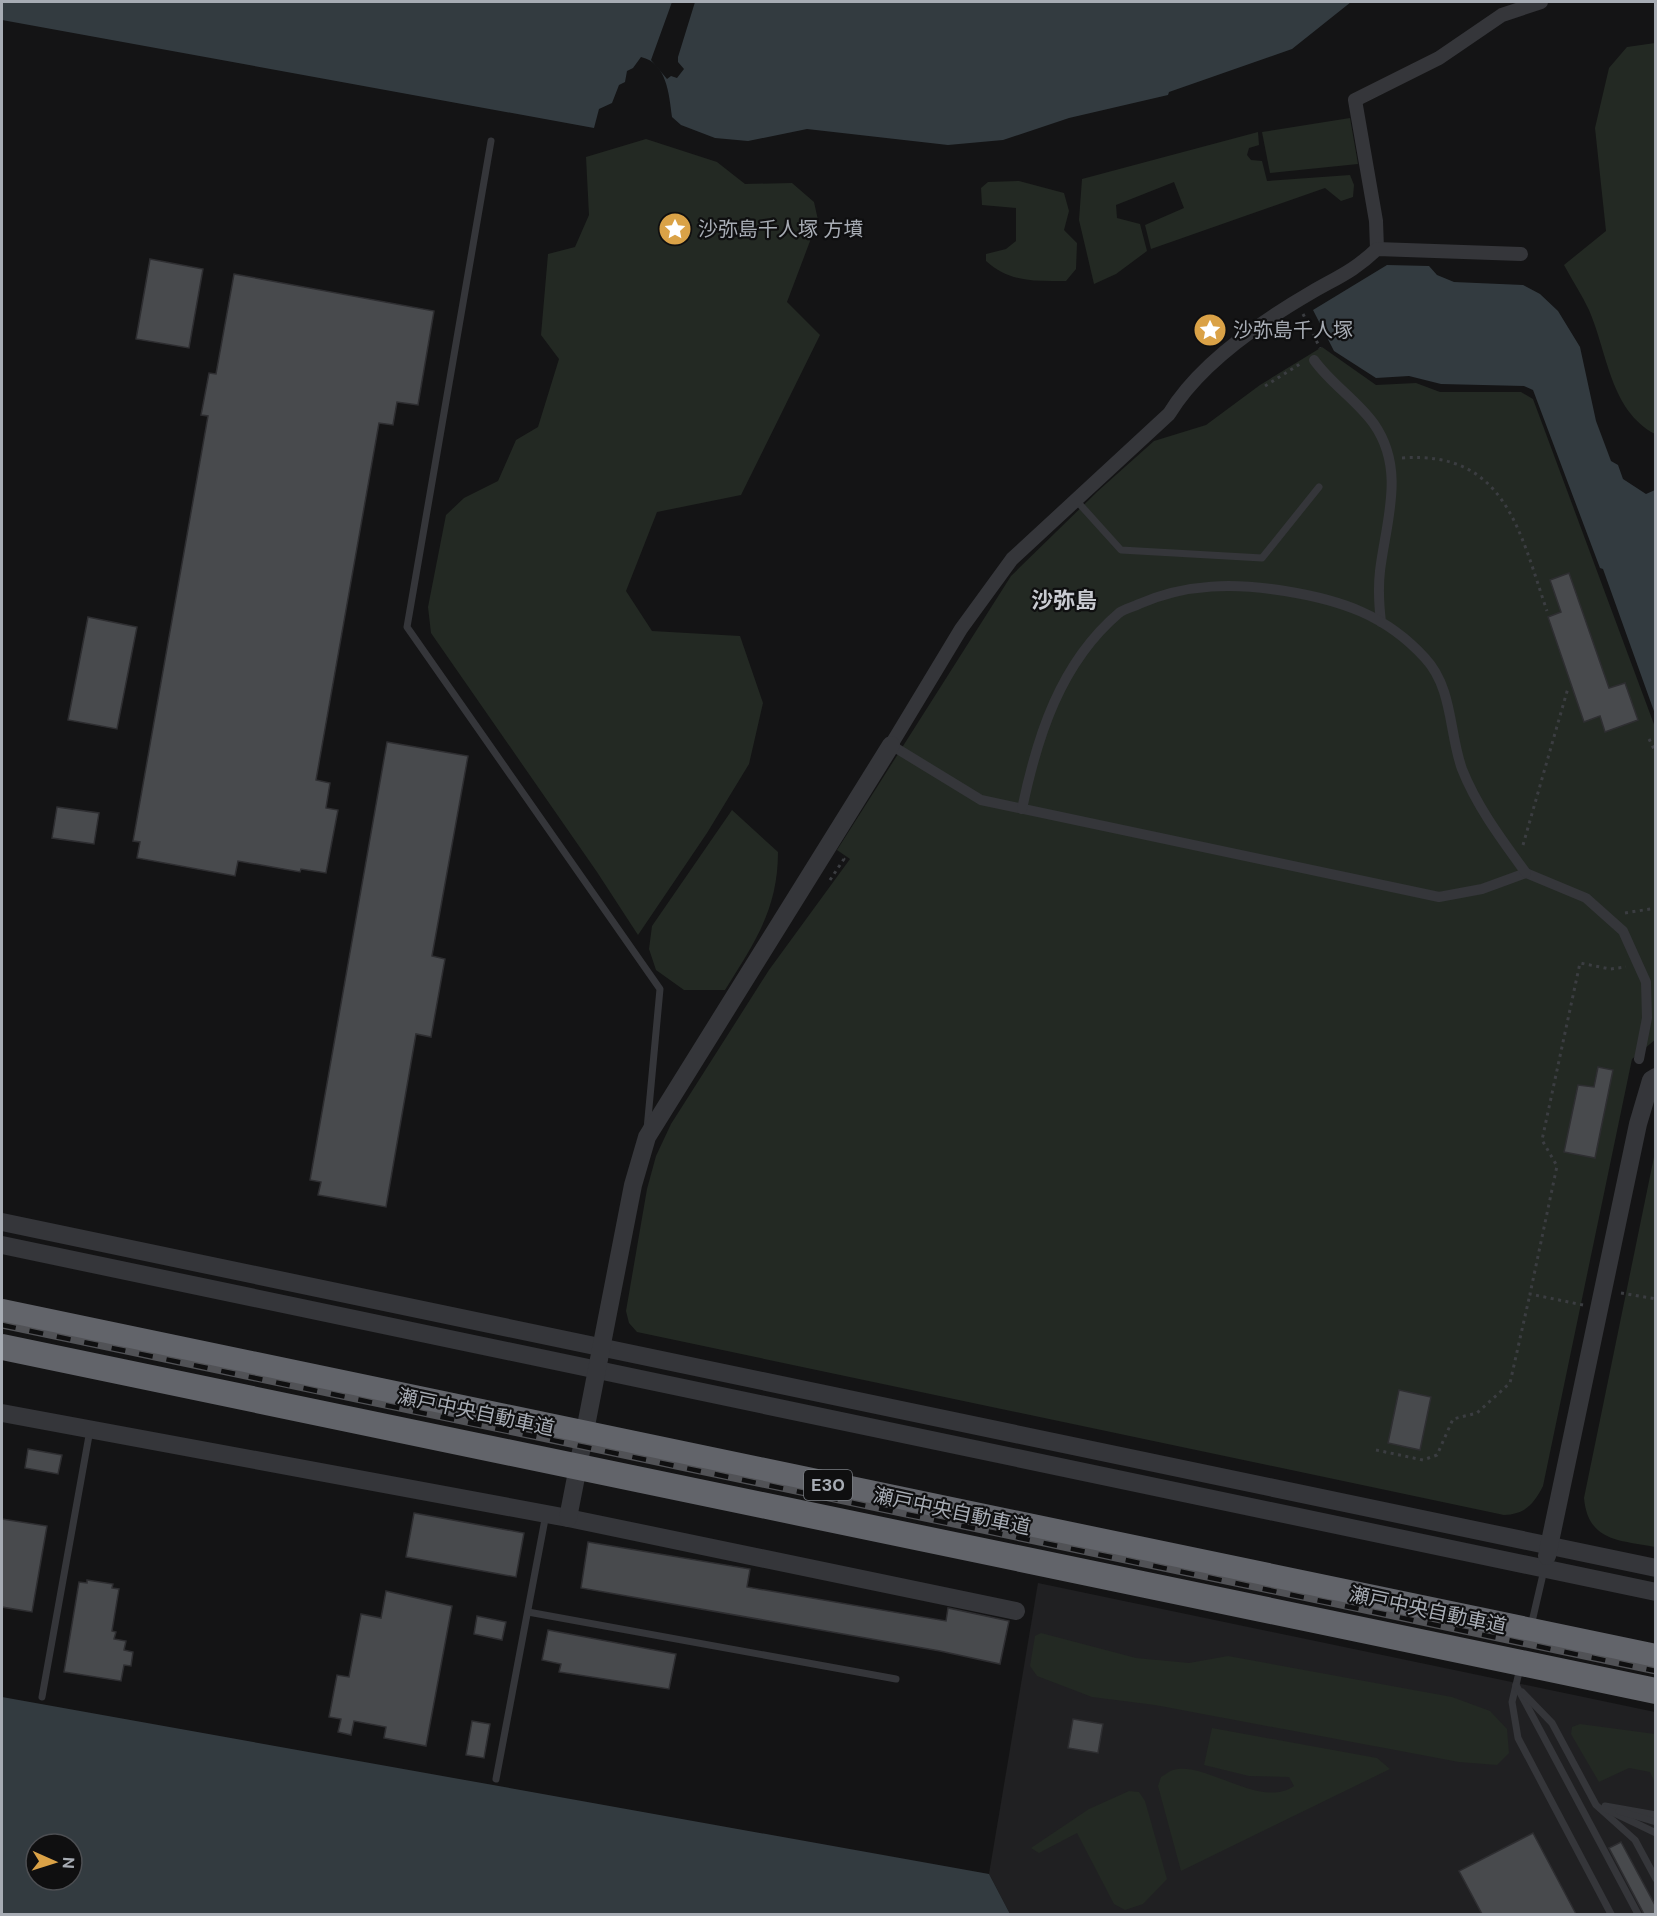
<svg xmlns="http://www.w3.org/2000/svg" width="1657" height="1916" viewBox="0 0 1657 1916" font-family="'DM Sans','Noto Sans JP',sans-serif">
<style>
.built{fill:#202022}
.green{fill:#232923}
.water{fill:#333b40;fill-rule:evenodd}
.pier{fill:#141415}
.building{fill:#484a4d;stroke:#2e2e31;stroke-width:1.5}
.lines{fill:none;stroke-linecap:round;stroke-linejoin:round}
.path{stroke:#3b3d41;stroke-width:3;stroke-dasharray:3 4.5;stroke-linecap:butt}
.service{stroke:#35363a;stroke-width:7}
.pedestrian{stroke:#35363a;stroke-width:10}
.minor{stroke:#35363a;stroke-width:14}
.tertiary{stroke:#35363a;stroke-width:18}
.motorway{stroke:#62646a;stroke-width:26}
.rail-casing{stroke:#515256;stroke-width:7}
.rail{stroke:#0f0f10;stroke-width:4.5;stroke-dasharray:14;stroke-linecap:butt}
.labels{text-anchor:middle;stroke-width:4.5;stroke-linejoin:round;paint-order:stroke}
.shield{fill:#0f0f10;stroke:#797d83;stroke-width:1.5}
.shield-label{font-size:18px;font-weight:bold;fill:#a7acb4}
.poi-label{font-size:20px;fill:#a7acb4;stroke:#0f0f10;text-anchor:start}
.street-label{font-size:20px;fill:#a7acb4;stroke:#0f0f10}
.quarter-label{font-size:22px;font-weight:bold;fill:#c8cad0;stroke:#0f0f10}
</style>
<rect width="100%" height="100%" fill="#141415"/>
<polygon class="built" points="1038,1583 1655,1712 1655,1914 1010,1914 989,1874"/>
<g class="green">
<path d="M1655 43H1656L1655 434C1610 410 1608 354 1589 310 1582 295 1572 280 1564 265L1606 231 1595 128 1609 68 1627 47Z"/>
<polygon points="1350,118 1358,164 1270,173 1262,132"/>
<polygon points="1258,132 1259,145 1249,148 1247,155 1251,160 1262,161 1267,181 1350,175 1354,185 1353,197 1341,201 1325,188 1151,249 1145,225 1184,208 1174,182 1116,205 1117,218 1140,224 1147,251 1116,274 1094,284 1079,220 1082,179"/>
<polygon points="646,139 717,162 745,184 792,183 814,202 818,220 787,302 820,335 741,495 657,512 626,591 652,631 740,636 763,703 749,764 707,833 638,935 597,872 431,633 428,607 446,515 464,498 498,481 516,440 538,427 559,359 541,335 548,254 575,247 589,215 586,157"/>
<path d="M1019 181 1064 193 1069 211 1064 230 1077 243 1076 269 1066 281C1036 281 1010 283 986 261V254L1006 249 1016 241V208L982 205 981 188 988 182Z"/>
<path d="M1322 347 1376 385 1416 383 1440 392H1521L1533 399 1655 727 1656 1039 1632 1059 1543 1486C1534 1504 1525 1514 1504 1515L637 1332 629 1323 626 1311 647 1189 656 1156 671 1124 769 970 850 859 837 850 1011 576 1098 491 1154 441 1206 425 1260 385Z"/>
<path d="M732 810 778 852C778 910 754 943 725 990H684L656 970 649 949 652 926Z"/>
<path d="M1655 1152V1547C1620 1540 1588 1542 1584 1498Z"/>
<polygon points="1041,1633 1136,1658 1189,1663 1228,1656 1452,1697 1490,1711 1507,1729 1509,1753 1497,1765 1459,1762 1155,1705 1092,1697 1037,1676 1030,1666 1035,1636"/>
<polygon points="1580,1724 1655,1734 1655,1783 1650,1772 1629,1768 1599,1782 1571,1734 1572,1727"/>
<path d="M1212 1728 1377 1758 1390 1769 1181 1871 1158 1786 1161 1777C1165 1775 1169 1771 1173 1770 1205 1760 1260 1810 1294 1786L1289 1777 1249 1776 1204 1765Z"/>
<polygon points="1129,1791 1139,1792 1145,1801 1167,1879 1143,1904 1125,1910 1114,1904 1077,1833 1039,1853 1031,1848 1089,1809"/>
</g>
<g class="water">
<path d="M2 2H1351L1292 49 1169 92 1168 95 1069 118 1003 140 948 145 807 129 748 141 715 138 681 125 672 117C669 94 667 63 641 57L633 68 627 71 625 82 619 85 612 103 599 109 594 128 2 20Z"/>
<polygon points="1387,265 1429,266 1437,275 1454,282 1523,285 1540,294 1558,311 1580,347 1596,421 1611,461 1618,465 1623,479 1646,494 1655,490 1655,714 1603,569 1600,568 1533,390 1524,386 1441,384 1409,376 1376,378 1334,351 1313,310"/>
<path d="M2 1697 989 1874 1010 1914H2ZM36 1844H72V1880H36Z"/>
</g>
<polygon class="pier" points="672,2 695,2 678,57 678,62 684,69 677,78 671,76 667,79 651,60"/>
<g class="building">
<polygon points="150,259 203,269 189,348 136,339"/>
<polygon points="234,274 434,311 418,405 397,402 393,425 379,423 316,780 330,783 326,808 338,810 326,873 301,869 300,872 238,861 235,876 137,858 140,842 133,841 208,416 201,415 209,373 216,374"/>
<polygon points="1569,573 1609,688 1625,683 1638,720 1605,732 1600,716 1584,722 1548,617 1561,612 1550,580"/>
<polygon points="88,617 137,627 117,729 68,720"/>
<polygon points="387,742 468,756 432,956 445,959 431,1037 416,1034 386,1207 318,1195 321,1182 310,1180"/>
<polygon points="57,807 99,813 94,844 52,838"/>
<polygon points="1598,1067 1613,1070 1595,1158 1564,1152 1578,1085 1594,1087"/>
<polygon points="1399,1390 1431,1397 1420,1450 1388,1443"/>
<polygon points="28,1449 62,1455 58,1474 25,1468"/>
<polygon points="414,1513 524,1533 516,1577 406,1557"/>
<polygon points="2,1519 47,1526 32,1612 2,1607"/>
<polygon points="588,1542 750,1569 747,1587 946,1621 948,1608 1009,1621 1000,1664 940,1651 581,1588"/>
<polygon points="87,1580 113,1584 112,1588 119,1589 112,1631 116,1632 114,1639 126,1641 124,1650 133,1652 131,1666 124,1665 121,1681 64,1672 79,1582 87,1583"/>
<polygon points="386,1591 452,1606 426,1746 384,1738 386,1727 354,1721 351,1735 338,1732 341,1719 329,1717 337,1675 349,1677 361,1614 381,1618"/>
<polygon points="477,1616 506,1622 502,1640 474,1634"/>
<polygon points="548,1630 676,1654 669,1689 559,1672 561,1664 542,1660"/>
<polygon points="1073,1719 1103,1724 1098,1753 1068,1748"/>
<polygon points="472,1721 490,1724 484,1758 466,1755"/>
<polygon points="1533,1833 1576,1914 1482,1914 1459,1871"/>
<polygon points="1621,1842 1656,1907 1656,1914 1644,1914 1609,1848"/>
</g>
<g class="lines">
<g class="path">
<polyline points="1303,314 1320,348"/>
<polyline points="1265,386 1300,364"/>
<path d="M1402 458C1506 450 1520 533 1547 611"/>
<polyline points="1649,739 1656,753"/>
<polyline points="1523,845 1568,688"/>
<polyline points="830,880 844,859 841,857"/>
<polyline points="1625,913 1656,908"/>
<polyline points="1621,1293 1656,1299"/>
<polyline points="1583,1305 1530,1294 1557,1166 1542,1140 1580,963 1610,969 1626,967"/>
<polyline points="1376,1450 1423,1460 1437,1455 1453,1419 1477,1413 1510,1383 1530,1294"/>
</g>
<g class="service">
<polyline points="491,141 407,627 660,989 647,1129"/>
<polyline points="1075,499 1121,550 1262,558 1319,487"/>
<polyline points="528,1612 896,1679"/>
<polyline points="1531,1626 1544,1570"/>
<polyline points="1520,1668 1512,1702 1518,1738 1611,1914"/>
<polyline points="1516,1685 1638,1914"/>
<polyline points="1522,1692 1552,1723 1596,1805 1635,1840 1656,1879"/>
<polyline points="42,1697 90,1430"/>
<polyline points="496,1779 546,1514"/>
<polyline points="1605,1806 1656,1815"/>
<polyline points="1604,1808 1656,1833"/>
<polyline points="1619,1811 1656,1822"/>
</g>
<g class="pedestrian">
<path d="M1314 360C1331 384 1357 400 1374 424 1406 470 1386 521 1380 571 1378 588 1379 605 1381 622"/>
<polyline points="891,745 981,800 1439,897 1482,889 1526,873 1586,898 1623,931 1646,982 1647,1018 1639,1059"/>
<path d="M1022 809C1037 737 1060 663 1119 613 1124 609 1133 607 1139 604 1187 583 1235 583 1285 591 1341 600 1386 615 1425 658 1453 688 1449 733 1462 769 1477 807 1502 840 1526 873"/>
</g>
<g class="minor">
<polyline points="1377,249 1376,221 1355,100 1439,58 1502,15 1541,2"/>
<path d="M891 745 961 629 1012 559 1169 414C1199 364 1262 321 1312 292 1338 277 1354 271 1377 249L1521 254"/>
</g>
<g class="tertiary">
<polyline points="2,1222 1656,1568"/>
<polyline points="2,1245 1656,1592"/>
<polyline points="2,1413 568,1518 1016,1611"/>
<polyline points="568,1518 633,1185 647,1137 891,745"/>
<polyline points="1547,1556 1638,1124 1651,1080 1656,1077"/>
</g>
<g class="motorway">
<polyline points="2,1312 1656,1657"/>
<polyline points="2,1347 1656,1691"/>
</g>
<g class="rail-casing">
<polyline id="rail" points="2,1325 1656,1671"/>
</g>
<use href="#rail" class="rail"/>
</g>
<defs>
<g id="sight-disc" transform="scale(1.725)"><circle r="9.5" fill="#daa247" stroke="#0f0f10"/><path d="M0-6L1.8-2.2L6-1.7L2.9 1.2L3.7 5.4L0 3.3L-3.7 5.4L-2.9 1.2L-6-1.7L-1.8-2.2Z" fill="#fff"/></g>
</defs>
<g fill-rule="evenodd">
<use href="#sight-disc" x="675" y="229"/>
<use href="#sight-disc" x="1210" y="330"/>
</g>
<g class="labels">
<rect class="shield" x="804" y="1470" width="48" height="30" rx="4.5"/>
<g class="shield-label">
<text x="828" y="1491">E30</text>
</g>
<g class="poi-label">
<text x="698" y="236">沙弥島千人塚 方墳</text>
<text x="1233" y="337">沙弥島千人塚</text>
</g>
<g class="street-label">
<text transform="translate(476 1412) rotate(12)" y="7">瀬戸中央自動車道</text>
<text transform="translate(952 1511) rotate(12)" y="7">瀬戸中央自動車道</text>
<text transform="translate(1428 1610) rotate(12)" y="7">瀬戸中央自動車道</text>
</g>
<g class="quarter-label">
<text x="1064" y="608">沙弥島</text>
</g>
</g>
<rect width="1657" height="1916" fill="none" stroke="#a7acb4" stroke-width="6"/>
<g transform="translate(54 1862) rotate(93)"><circle r="28" fill="#0f0f10" stroke="#4c4e52" stroke-width="1.5"/>
<path d="M0-4.5L10 22L0 15L-10 22Z" fill="#daa247"/>
<text y="-9" font-size="16" font-weight="bold" text-anchor="middle" fill="#a7acb4">N</text>
</g>
</svg>
